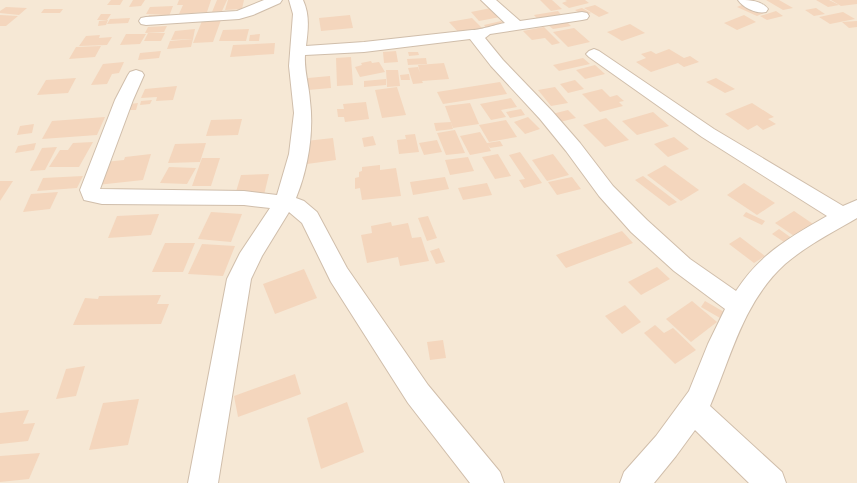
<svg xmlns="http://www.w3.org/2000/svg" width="857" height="483" viewBox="0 0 857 483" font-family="Cabin,sans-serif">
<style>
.residential{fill:#f6e8d5}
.building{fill:#f4d6bd}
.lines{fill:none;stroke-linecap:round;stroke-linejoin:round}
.minor-casing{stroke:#d0beab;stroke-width:2}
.minor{fill:#fff;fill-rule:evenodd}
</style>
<rect width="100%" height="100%" fill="#fdf6e7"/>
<rect class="residential" x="0" y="0" width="857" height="483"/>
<g class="building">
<polygon points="111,0 123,0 120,5 107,5"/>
<polygon points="133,0 145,0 141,6 129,7"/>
<polygon points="179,0 211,0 207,12 179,14 183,5 177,5"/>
<polygon points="217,0 227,0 222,11 212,12"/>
<polygon points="228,0 244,0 242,9 225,10"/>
<polygon points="540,0 552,0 562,9 551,11"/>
<polygon points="565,0 585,0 589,3 569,8 562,3 567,1"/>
<polygon points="766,0 779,0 793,8 783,10"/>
<polygon points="816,0 829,0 839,5 828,7"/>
<polygon points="831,0 857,0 857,4 841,6"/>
<polygon points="744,4 764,13 757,16 737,7"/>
<polygon points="595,5 609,13 599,17 584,8"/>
<polygon points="173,6 168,19 147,20 149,15 164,14 146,14 150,7"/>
<polygon points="6,7 27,8 19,15 0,13 0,11"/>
<polygon points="491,8 500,17 479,21 471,12"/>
<polygon points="582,8 591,13 584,16 575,10"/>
<polygon points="816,8 825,14 814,16 805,10"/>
<polygon points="44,9 63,9 60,13 41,13"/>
<polygon points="558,11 563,17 539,21 534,15"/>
<polygon points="776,11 783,16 767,20 760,16"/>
<polygon points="843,12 855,19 830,24 819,17"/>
<polygon points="101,14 111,14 107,20 97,20"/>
<polygon points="0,15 18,16 6,26 0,26"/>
<polygon points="350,15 353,28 321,31 319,18"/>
<polygon points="744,15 756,22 737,30 724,23"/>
<polygon points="130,18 128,23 107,24 110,19"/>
<polygon points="472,18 484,30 461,35 449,22"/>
<polygon points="108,20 106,25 98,26 99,21"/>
<polygon points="221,20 213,42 193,43 202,21"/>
<polygon points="501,21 505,25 487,29 484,25"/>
<polygon points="566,21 571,26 553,29 548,25"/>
<polygon points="857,21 857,27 849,28 842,22"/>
<polygon points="630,24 645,33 622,41 607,32"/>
<polygon points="167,26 164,32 145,33 148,27"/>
<polygon points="544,27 560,43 552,45 545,38 532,40 523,31"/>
<polygon points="574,28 590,42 568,47 553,32"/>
<polygon points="195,29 193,39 171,40 175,31"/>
<polygon points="249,29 246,41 219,41 223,30"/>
<polygon points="148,33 165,33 161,41 144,41"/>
<polygon points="126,34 146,34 140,44 120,45"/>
<polygon points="260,34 259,41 249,41 250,35"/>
<polygon points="100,35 99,38 112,37 107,45 79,46 86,36"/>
<polygon points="193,39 191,47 167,49 170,41"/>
<polygon points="275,43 274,54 230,57 233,45"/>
<polygon points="101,46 95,57 69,59 76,47"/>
<polygon points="669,49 684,58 690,56 699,62 684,67 678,63 651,72 636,62 646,58 641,54 651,51 656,54"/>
<polygon points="161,51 159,58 138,60 140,53"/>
<polygon points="396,51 398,62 384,63 383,52"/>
<polygon points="408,52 418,52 419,55 409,56"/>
<polygon points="351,57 353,85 337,86 336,58"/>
<polygon points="426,58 427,64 408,65 407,59"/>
<polygon points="583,58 590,64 559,71 553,65"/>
<polygon points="371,61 372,63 379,62 385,72 360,77 355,67 362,65 361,63"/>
<polygon points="124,62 119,73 112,74 107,84 91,85 103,64"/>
<polygon points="444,63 449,79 422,81 423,83 413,84 408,68 418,67 420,73 418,65"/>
<polygon points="595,65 605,74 585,79 576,70"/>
<polygon points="386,70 398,70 400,86 387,87"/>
<polygon points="409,74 410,80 401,80 400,75"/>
<polygon points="330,76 331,88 308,90 308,78"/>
<polygon points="76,78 68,93 37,95 46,80"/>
<polygon points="716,78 735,89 725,93 706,82"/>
<polygon points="386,79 386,85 364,87 364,81"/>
<polygon points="575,80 584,89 568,93 560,84"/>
<polygon points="500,82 507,94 443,104 437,92"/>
<polygon points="177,86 173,100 156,101 157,97 141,98 145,89"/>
<polygon points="397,87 406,115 382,118 375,90"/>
<polygon points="555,87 568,103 551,106 538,90"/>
<polygon points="602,89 610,97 617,95 624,101 619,102 623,106 600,112 582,94"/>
<polygon points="511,98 517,107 501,110 506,117 491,120 480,104"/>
<polygon points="152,100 150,104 140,105 141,101"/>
<polygon points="366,102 369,119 345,122 344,117 338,117 337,109 344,109 343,104"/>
<polygon points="138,103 136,110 127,110 130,104"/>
<polygon points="470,103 479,124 453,128 445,106"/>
<polygon points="752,103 774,117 768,119 776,124 763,130 757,125 748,130 725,114"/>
<polygon points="521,109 525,115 510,118 506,112"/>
<polygon points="568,110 576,118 556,123 548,115"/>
<polygon points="653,112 669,126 637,135 622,121"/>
<polygon points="105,117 97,135 42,139 52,121"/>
<polygon points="528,117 540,129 525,134 514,122"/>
<polygon points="606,118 629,140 605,147 583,125"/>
<polygon points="242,119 238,135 206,136 211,120"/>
<polygon points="506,120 517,137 489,142 479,125"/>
<polygon points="451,122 453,129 436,131 434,123"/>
<polygon points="34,124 32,133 17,135 20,126"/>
<polygon points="455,130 465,153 446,155 437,133"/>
<polygon points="480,132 487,143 500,141 503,146 490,148 488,145 491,151 470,155 460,136"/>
<polygon points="415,134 419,152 399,154 397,140 406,139 405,135"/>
<polygon points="373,136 376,145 364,147 362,138"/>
<polygon points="674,137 689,149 668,157 654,144"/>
<polygon points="333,138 336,160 307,164 306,141"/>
<polygon points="437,140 442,152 424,155 419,143"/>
<polygon points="93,142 79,167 49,167 60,150 68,150 73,143"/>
<polygon points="36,143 34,150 15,153 18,146"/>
<polygon points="206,143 200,162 168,163 175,144"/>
<polygon points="57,147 45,170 30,171 42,148"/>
<polygon points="520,152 542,183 524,188 519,180 525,179 509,155"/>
<polygon points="151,154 143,180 97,185 105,162 124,160 125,157"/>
<polygon points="498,154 511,176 495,179 482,157"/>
<polygon points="553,154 569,175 547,181 532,160"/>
<polygon points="468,157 474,171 450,175 445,160"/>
<polygon points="202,158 220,158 211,186 192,186"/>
<polygon points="380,165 380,170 396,168 401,196 362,200 360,188 355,189 355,178 359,177 359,172 362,171 362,167"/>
<polygon points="665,165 699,190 681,201 647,175"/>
<polygon points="169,167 196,168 187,184 160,183"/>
<polygon points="269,174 264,195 235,195 241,175"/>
<polygon points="83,176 77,188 37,191 43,178"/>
<polygon points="643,176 677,202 669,206 635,180"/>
<polygon points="445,177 449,189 413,195 410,182"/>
<polygon points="572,177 581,189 557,195 548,182"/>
<polygon points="0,181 13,181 0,201"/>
<polygon points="487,183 492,195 463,200 458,188"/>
<polygon points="744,183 775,203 757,215 727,195"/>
<polygon points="58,192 50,209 23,212 31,194"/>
<polygon points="794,211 816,226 797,238 775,223"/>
<polygon points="211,212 242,214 231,242 198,239"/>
<polygon points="746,212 765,221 762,225 743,216"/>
<polygon points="159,214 151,235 108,238 117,216"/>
<polygon points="428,216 437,238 427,241 418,218"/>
<polygon points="391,222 392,226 408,223 412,238 421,237 429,261 400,266 398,257 367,263 361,235 372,233 371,226"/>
<polygon points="779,229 793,239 787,244 772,234"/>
<polygon points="622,231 633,243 566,268 556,255"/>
<polygon points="740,237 765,256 754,263 729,244"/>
<polygon points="165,243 195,243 183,272 152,272"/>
<polygon points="202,244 235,246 223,276 188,274"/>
<polygon points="439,248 445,262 436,264 430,251"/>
<polygon points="657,267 670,279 641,295 628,282"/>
<polygon points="304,269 317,298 275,314 263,284"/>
<polygon points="161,295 157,304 169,304 161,324 73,325 85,298 98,299 99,296"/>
<polygon points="692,301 717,322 691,342 666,319"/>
<polygon points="705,301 724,312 720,318 701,307"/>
<polygon points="625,305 641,322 622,334 605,316"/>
<polygon points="655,325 664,333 673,328 696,350 675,364 644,333"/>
<polygon points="443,340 446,358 430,360 427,342"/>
<polygon points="85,366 76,396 56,399 66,369"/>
<polygon points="295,374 301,394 238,417 234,396"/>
<polygon points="139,399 128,445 89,450 103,403"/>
<polygon points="347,402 364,452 321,469 307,418"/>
<polygon points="29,410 23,424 35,423 28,441 0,444 0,413"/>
<polygon points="40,453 29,479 0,482 0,456"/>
</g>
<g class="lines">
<g class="minor-casing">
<g id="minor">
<polygon points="264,0 282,0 280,3 253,15 239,19 146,25 141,24 139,21 141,18 146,17 237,11"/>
<path d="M289 0H303C310 15 308 30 306 46L364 42 472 30C477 31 498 24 505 23L481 0H496L520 21 582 12 587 13 589 16 587 19 582 20 490 34 485 38 503 60 552 111 580 143 613 186 647 220 690 259 736 291C761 253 789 238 827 216L702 137 589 57 586 54 589 51 594 49 599 51 714 129 843 206 857 200V218C833 232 806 246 785 264 743 302 731 357 710 406L782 472 786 483H749L695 430 676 456 654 483H620L624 472 656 436 689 391 708 344 725 309 674 271 631 232 599 196 566 151 540 119 491 66 470 39 364 52 305 55C304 71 309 85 310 101 314 132 308 169 296 198L304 201 317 212 347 268 428 385 500 472 504 483H470L408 403 331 282 302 223 289 212 262 256 251 279 218 483H188L227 279 240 253 270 208 244 205 102 204 84 200 80 190 115 100 128 75 130 72 136 70 142 72 144 75 133 100 100 189 244 191 277 195 289 154 294 113 289 66 293 14Z"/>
<path d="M738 0C749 0 761 0 768 9L766 12C757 14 743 8 738 0Z"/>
</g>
</g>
<use href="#minor" class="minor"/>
</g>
</svg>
